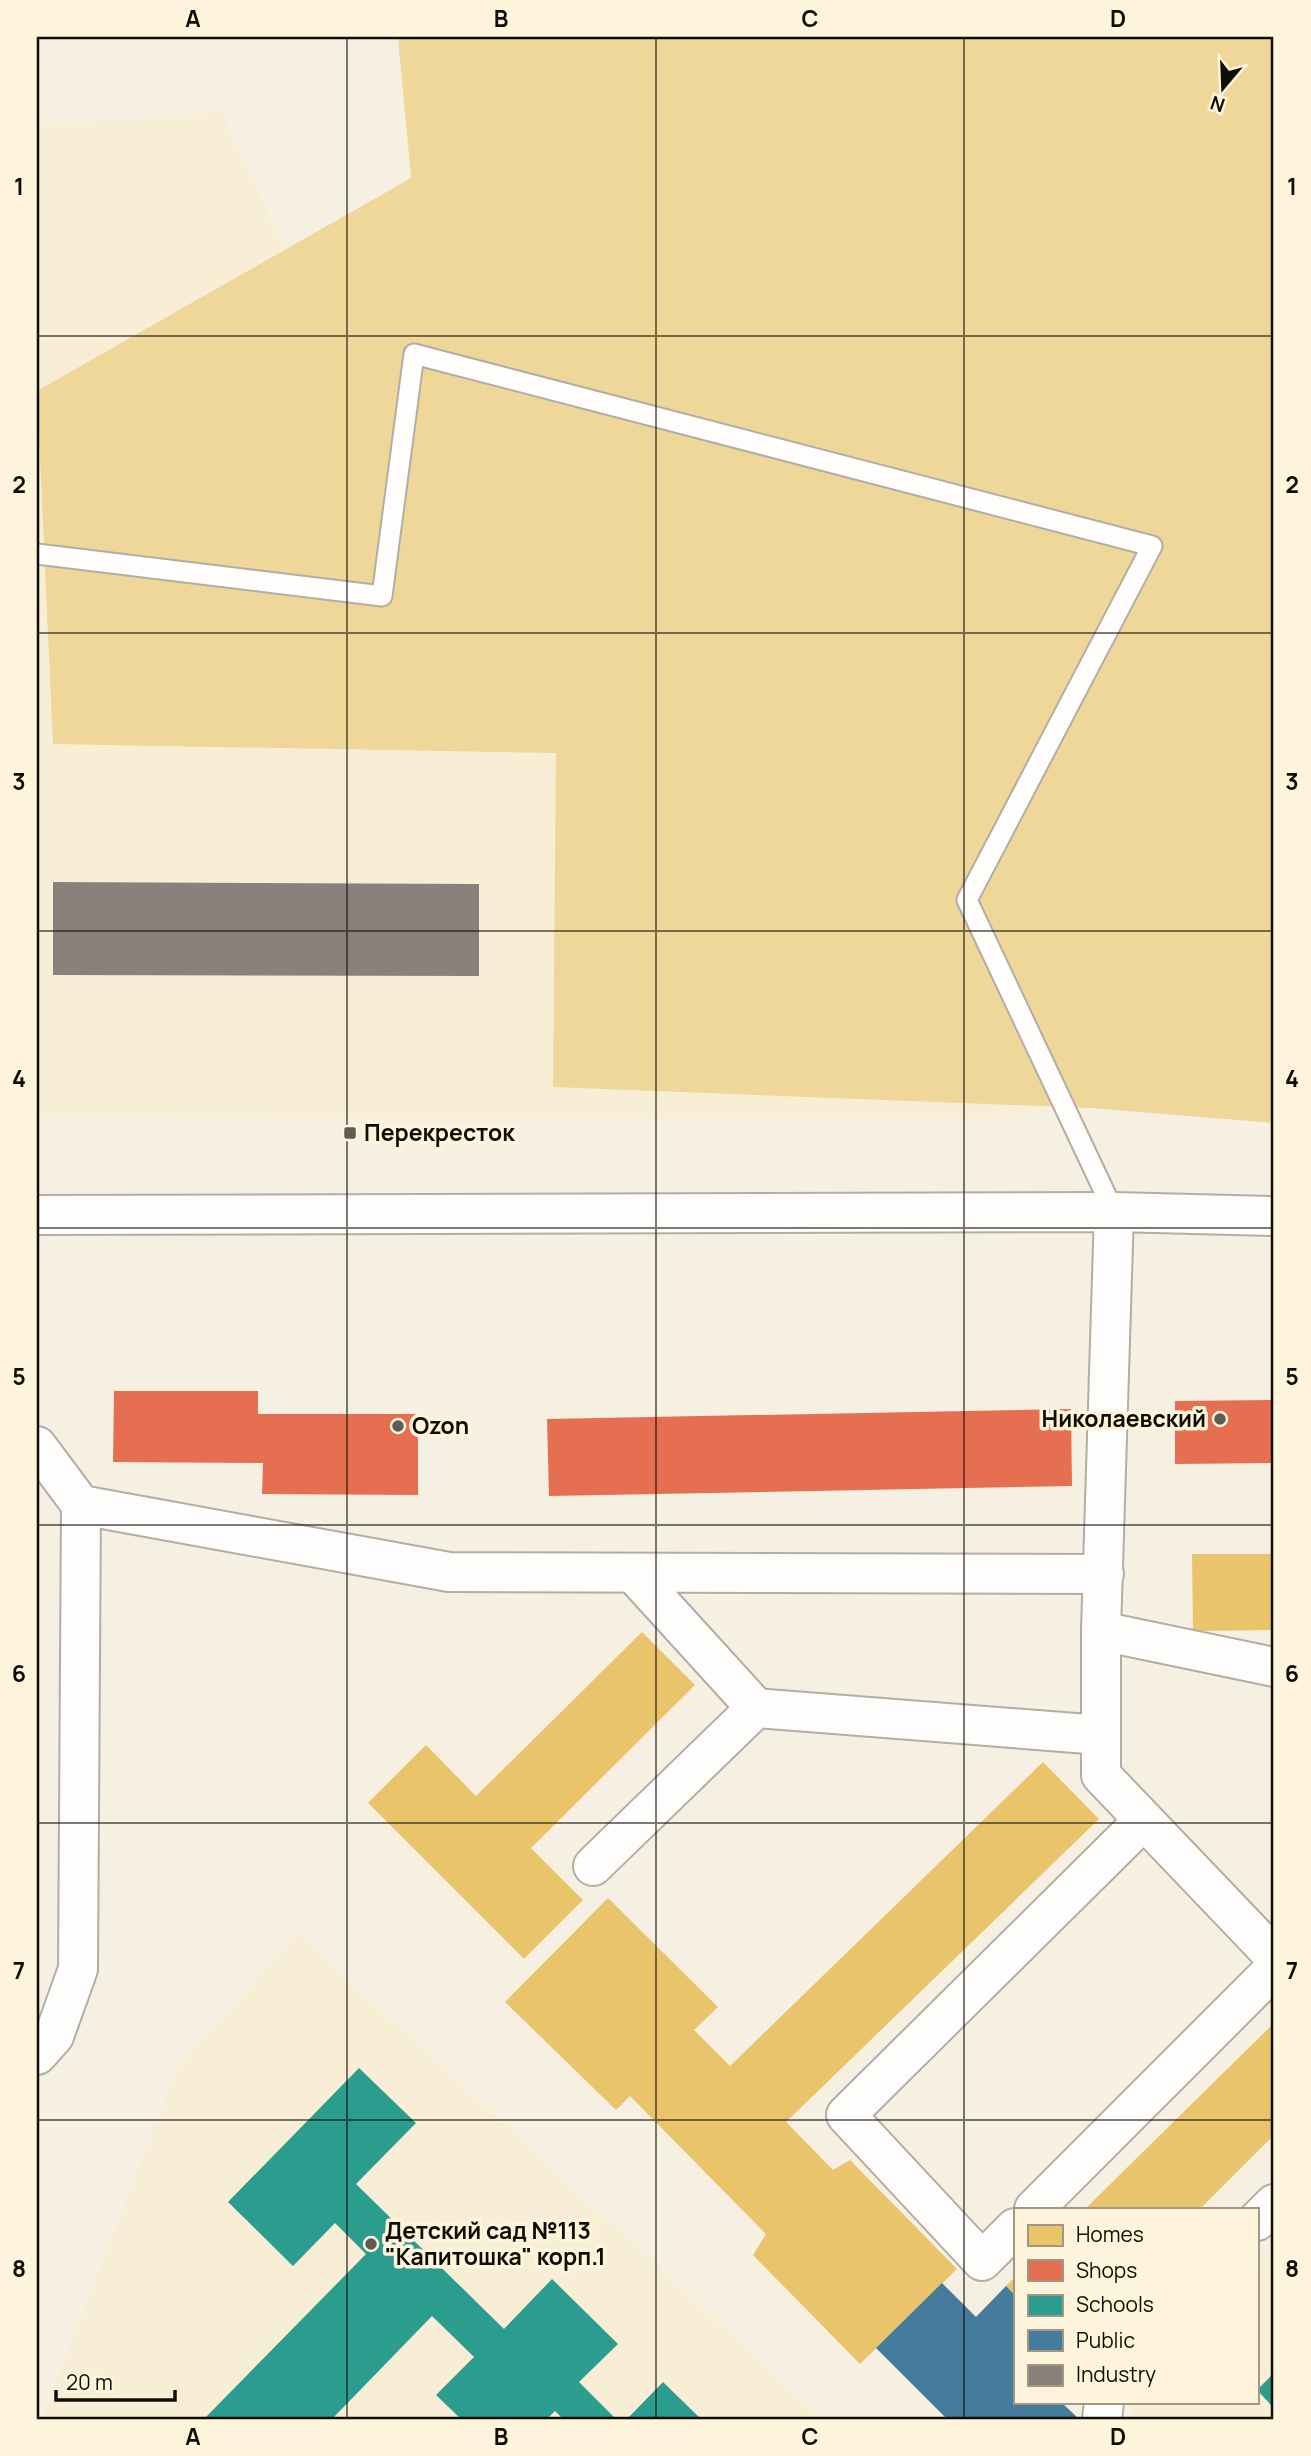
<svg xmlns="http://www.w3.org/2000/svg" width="1311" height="2456" viewBox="0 0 1311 2456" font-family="Manrope,sans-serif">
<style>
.built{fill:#f8eed6}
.forest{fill:#eed798}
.homes{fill:#e9c46a}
.shops{fill:#e76f51}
.schools{fill:#2a9d8f}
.public{fill:#457b9d}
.industry{fill:#8a817c}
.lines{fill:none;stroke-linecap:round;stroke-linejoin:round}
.lane-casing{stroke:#b2aea4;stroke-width:23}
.street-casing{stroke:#b2aea4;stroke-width:42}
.secondary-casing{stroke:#b2aea4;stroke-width:42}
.lane{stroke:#fefdfb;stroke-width:19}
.street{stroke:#fefdfb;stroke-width:38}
.secondary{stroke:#fefdfb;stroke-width:38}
.grid{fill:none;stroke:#100d05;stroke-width:2;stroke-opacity:0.55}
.poi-dot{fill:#605c53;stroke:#fef4db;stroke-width:2.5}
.labels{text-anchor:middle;stroke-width:7;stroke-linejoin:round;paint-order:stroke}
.poi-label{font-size:23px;font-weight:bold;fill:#100d05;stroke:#fef4db;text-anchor:start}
.neatline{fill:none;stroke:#100d05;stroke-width:2.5}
.grid-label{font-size:23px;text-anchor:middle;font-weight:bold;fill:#100d05}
</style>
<rect width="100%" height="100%" fill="#f6f0e3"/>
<g class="built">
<polygon points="222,112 344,380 1274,1012 1009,1119 37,1117 37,125"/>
<polygon points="298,1933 823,2419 41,2419 177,2068"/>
<polygon points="1274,2249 1274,2419 1130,2419 1134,2402 1257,2402 1257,2267"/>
</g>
<polygon class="forest" points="398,37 1274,37 1274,1123 1090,1108 553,1087 556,753 53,744 37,391 411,178"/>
<g class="homes">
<polygon points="1192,1554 1274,1554 1274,1630 1193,1631"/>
<polygon points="642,1632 695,1685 531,1848 583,1900 524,1959 368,1803 426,1745 476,1796"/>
<polygon points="1043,1762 1099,1819 786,2122 833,2170 850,2160 957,2269 860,2364 753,2255 766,2234 630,2096 616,2110 505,2002 608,1898 718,2007 694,2030 730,2066"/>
<polygon points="1274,2023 1274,2135 1200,2209 1085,2209"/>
<polygon points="1015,2277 1015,2295 1006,2286"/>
</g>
<g class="shops">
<polygon points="114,1391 258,1391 258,1414 418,1414 418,1495 262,1494 263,1463 113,1462"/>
<polygon points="1274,1400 1274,1463 1175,1464 1175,1401"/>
<polygon points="1071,1409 1072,1486 549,1496 547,1419"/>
</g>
<g class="schools">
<polygon points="359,2068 416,2123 356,2184 504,2329 552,2279 618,2344 579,2382 616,2419 563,2419 555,2411 547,2419 461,2419 436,2395 474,2357 432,2316 332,2419 204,2419 366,2254 335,2223 293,2266 228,2202"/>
<polygon points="1274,2373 1274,2408 1257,2390"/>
<polygon points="663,2382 701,2419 627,2419"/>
</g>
<polygon class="public" points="942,2283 976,2317 1006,2286 1015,2295 1015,2402 1061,2402 1079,2419 947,2419 876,2348"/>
<polygon class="industry" points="53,882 479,884 479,976 53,975"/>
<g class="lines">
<g class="lane-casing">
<polyline id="lane" points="37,554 382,596 414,354 1152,546 967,900 1114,1212"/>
</g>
<g class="street-casing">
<g id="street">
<polyline points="1114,1212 1101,1631 1101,1775 1274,1956"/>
<polyline points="37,1446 81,1505 78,1969 54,2036 37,2055"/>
<polyline points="81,1505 449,1572 1104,1574"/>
<polyline points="635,1575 756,1708"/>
<polyline points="1101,1631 1274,1667"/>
<polyline points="593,1866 756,1708 1101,1735"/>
<polyline points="1034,2209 1274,1969"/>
<polyline points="1257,2221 1274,2204"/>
<polyline points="1015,2228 982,2261 846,2115 1144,1820"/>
<polyline points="1102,2419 1104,2402"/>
</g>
</g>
<g class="secondary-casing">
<polyline id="secondary" points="37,1215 1114,1212 1274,1216"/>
</g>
<use href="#lane" class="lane"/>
<use href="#street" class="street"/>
<use href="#secondary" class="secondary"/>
</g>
<path class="grid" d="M347 37V2419M656 37V2419M964 37V2419M37 336H1274M37 633H1274M37 931H1274M37 1228H1274M37 1525H1274M37 1823H1274M37 2120H1274"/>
<g class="poi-dot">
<rect x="343" y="1126" width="14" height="14" rx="3.5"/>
<circle cx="1220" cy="1419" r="7"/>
<circle cx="398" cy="1426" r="7"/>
<circle cx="371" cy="2244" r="7"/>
</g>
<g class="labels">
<g class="poi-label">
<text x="364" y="1141">Перекресток</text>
<text x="1206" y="1427" text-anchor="end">Николаевский</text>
<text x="412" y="1434">Ozon</text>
<text x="385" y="2239">Детский сад №113<tspan x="385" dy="26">"Капитошка" корп.1</tspan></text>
</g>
</g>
<rect width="1311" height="2456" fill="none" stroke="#fef4db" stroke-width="77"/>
<rect x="1014" y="2208" width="245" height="196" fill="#fef4db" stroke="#9f9885" stroke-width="2"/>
<rect x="1028" y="2225" width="35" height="21" fill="#e9c46a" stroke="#9f9885" stroke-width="2"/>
<text x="1076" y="2242" font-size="21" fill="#100d05">Homes</text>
<rect x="1028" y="2260" width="35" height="21" fill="#e76f51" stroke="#9f9885" stroke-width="2"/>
<text x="1076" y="2278" font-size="21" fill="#100d05">Shops</text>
<rect x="1028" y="2295" width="35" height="21" fill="#2a9d8f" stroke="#9f9885" stroke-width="2"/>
<text x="1076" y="2312" font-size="21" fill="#100d05">Schools</text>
<rect x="1028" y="2330" width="35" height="21" fill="#457b9d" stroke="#9f9885" stroke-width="2"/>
<text x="1076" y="2348" font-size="21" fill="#100d05">Public</text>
<rect x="1028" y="2365" width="35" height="21" fill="#8a817c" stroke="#9f9885" stroke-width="2"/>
<text x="1076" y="2382" font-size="21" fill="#100d05">Industry</text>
<g transform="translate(1223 88) rotate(199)" stroke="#fef4db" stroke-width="5" paint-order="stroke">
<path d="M0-5L12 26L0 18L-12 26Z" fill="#100d05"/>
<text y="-10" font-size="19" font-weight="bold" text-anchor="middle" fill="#100d05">N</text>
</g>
<path d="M56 2390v10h119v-10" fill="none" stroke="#100d05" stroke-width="3.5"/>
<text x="66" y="2390" font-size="21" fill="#100d05" stroke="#fef4db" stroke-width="5" paint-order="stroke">20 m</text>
<rect x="38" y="38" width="1234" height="2380" class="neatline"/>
<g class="grid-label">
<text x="193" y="27">A</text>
<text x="501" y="27">B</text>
<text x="810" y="27">C</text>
<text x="1118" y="27">D</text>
<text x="19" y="195">1</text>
<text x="1292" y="195">1</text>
<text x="19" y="493">2</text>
<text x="1292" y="493">2</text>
<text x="19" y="790">3</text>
<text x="1292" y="790">3</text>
<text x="19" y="1087">4</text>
<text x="1292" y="1087">4</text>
<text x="19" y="1385">5</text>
<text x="1292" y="1385">5</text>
<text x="19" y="1682">6</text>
<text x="1292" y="1682">6</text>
<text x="19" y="1979">7</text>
<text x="1292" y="1979">7</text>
<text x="19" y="2277">8</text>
<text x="1292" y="2277">8</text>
<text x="193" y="2445">A</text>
<text x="501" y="2445">B</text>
<text x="810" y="2445">C</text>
<text x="1118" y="2445">D</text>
</g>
</svg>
